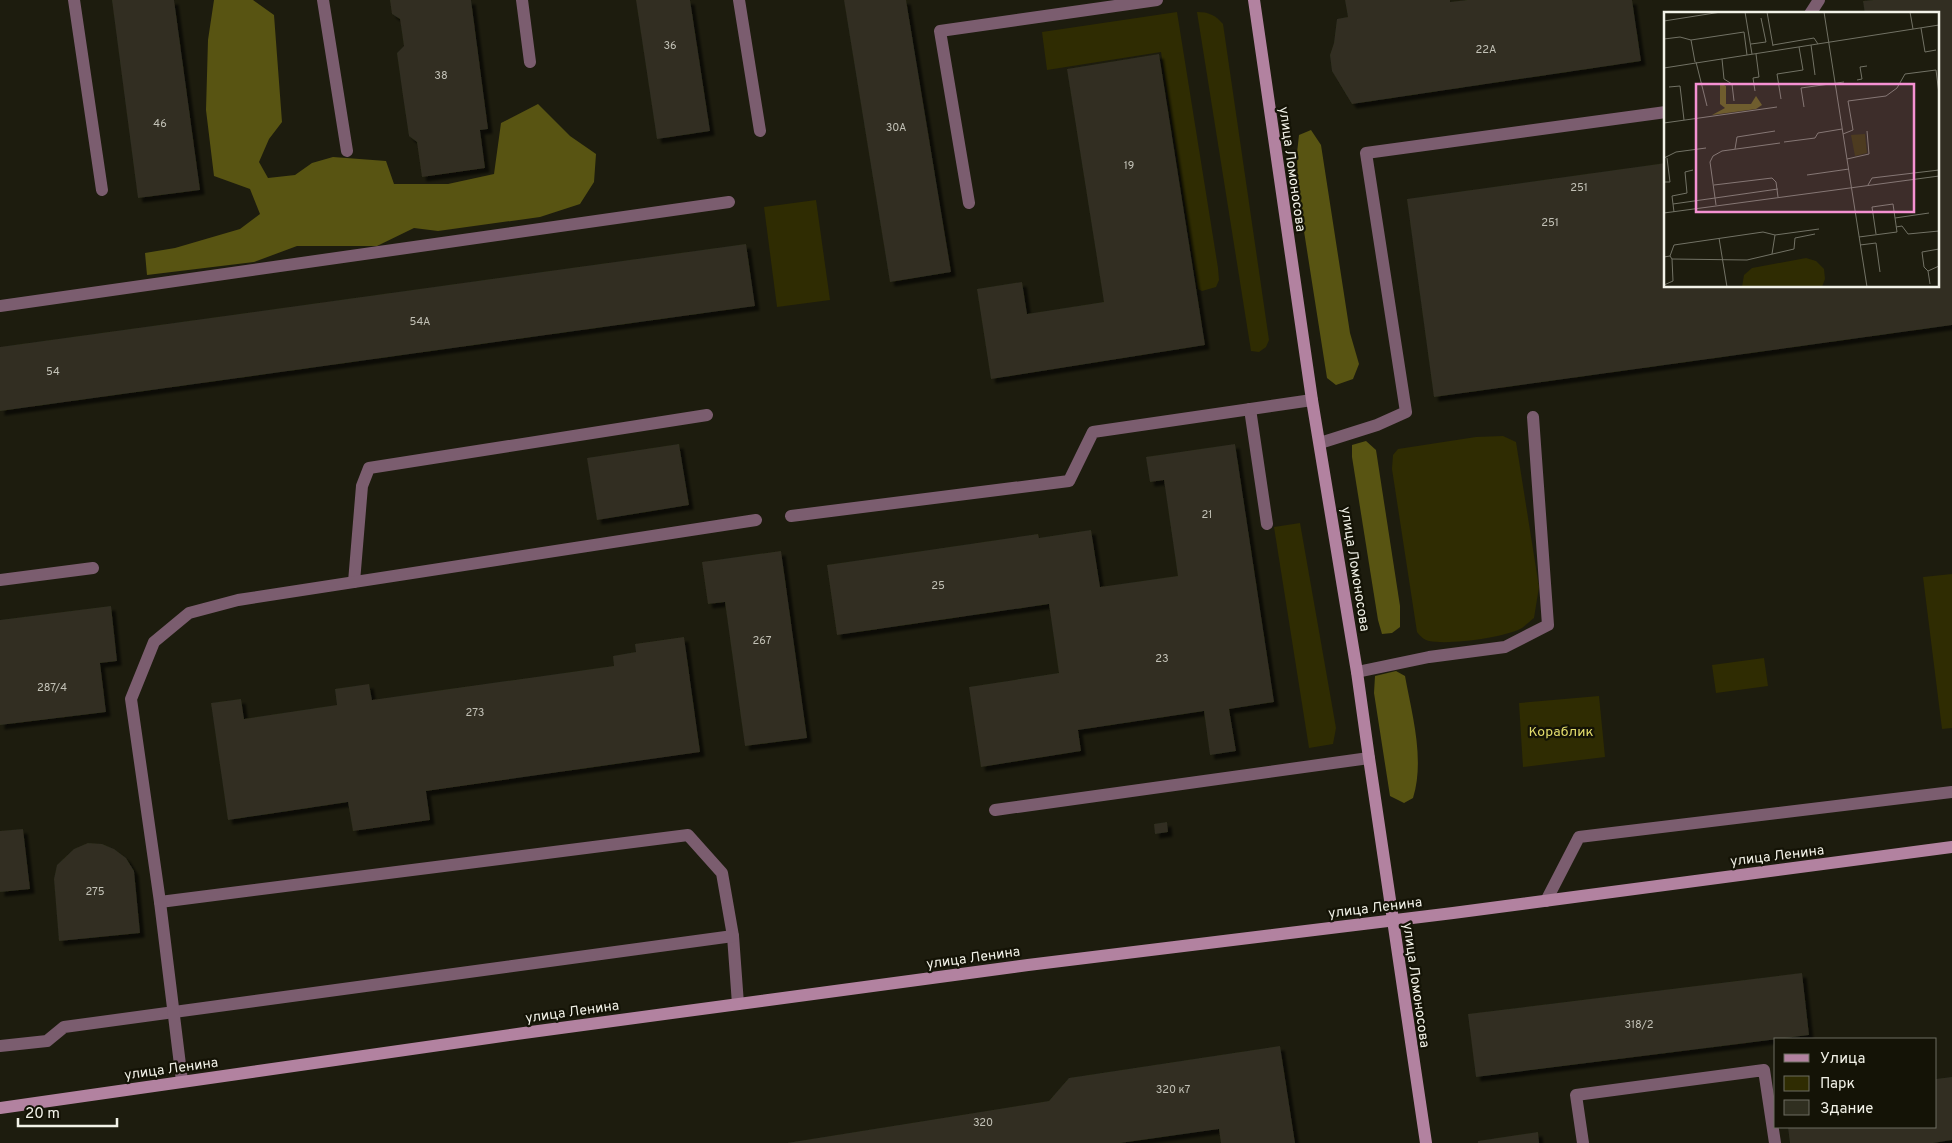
<svg xmlns="http://www.w3.org/2000/svg" width="1952" height="1143" viewBox="0 0 1952 1143" font-family="Overpass,sans-serif">
<style>
.green{fill:#2f2c02}
.forest{fill:#585412}
.building{fill:#302f20;filter:url(#shadow)}
.lines{fill:none;stroke-linecap:round;stroke-linejoin:round}
.lane{stroke:#7b5d6f;stroke-width:12}
.secondary{stroke:#b282a0;stroke-width:12}
.labels{text-anchor:middle;stroke-width:4.5;stroke-linejoin:round;paint-order:stroke}
.number-label{font-size:11px;fill:#c2c1b6}
.street-label{font-size:14px;fill:#f2f2e8;stroke:#141306}
.park-label{font-size:14px;fill:#e1db6b;stroke:#141306}
.inset-road{fill:none;stroke:#727265;stroke-width:1}
.view{fill:#f591d2;fill-opacity:0.15;stroke:#f591d2;stroke-width:2.5}
.inset-edge{fill:none;stroke:#f2f2e8;stroke-width:2.5}
</style>
<defs>
<filter id="shadow"><feDropShadow dx="4.5" dy="4.5" stdDeviation="1" flood-color="#0009"/></filter>
</defs>
<rect width="100%" height="100%" fill="#1d1c0e"/>
<g class="green">
<polygon points="1177,12 1218,268 1219,280 1216,287 1202,291 1198,289 1161,52 1047,70 1042,32"/>
<path d="M1197 12C1209 12 1215 15 1223 24L1269 340 1266 347 1259 352 1251 351Z"/>
<polygon points="816,200 830,300 777,307 764,207"/>
<path d="M1503 436 1516 442 1539 587 1534 618C1530 621 1526 625 1522 628 1504 638 1449 645 1429 641 1424 640 1420 636 1417 632L1392 469 1393 455 1398 449 1476 437Z"/>
<polygon points="1300,523 1336,728 1333,744 1309,748 1274,527"/>
<polygon points="1952,574 1952,728 1942,729 1923,577"/>
<polygon points="1764,658 1768,686 1716,693 1712,665"/>
<polygon points="1599,696 1605,757 1523,767 1519,703"/>
</g>
<g class="forest">
<polygon points="214,0 253,0 274,15 282,122 269,139 259,162 268,178 295,175 312,163 333,157 386,161 394,184 448,184 494,174 501,123 538,104 570,136 596,154 594,182 580,204 540,217 438,231 414,228 377,246 297,246 254,262 147,275 145,253 175,248 240,229 260,214 250,189 214,176 206,110 208,40"/>
<polygon points="1311,130 1321,145 1350,333 1359,364 1353,379 1336,385 1327,378 1298,193 1297,153 1299,135"/>
<polygon points="1366,441 1376,450 1400,606 1400,627 1392,633 1382,634 1378,620 1352,457 1352,445"/>
<path d="M1396 671 1405 676C1412 715 1425 759 1413 798L1404 803 1390 796 1374 693 1375 676Z"/>
</g>
<g class="building">
<polygon points="112,0 174,0 200,190 138,198"/>
<polygon points="390,0 471,0 488,129 480,130 485,168 422,177 417,142 409,136 403,96 397,53 404,46 400,19 392,14"/>
<polygon points="636,0 690,0 710,131 657,139"/>
<polygon points="844,0 906,0 951,272 890,282"/>
<polygon points="1345,0 1450,0 1450,2 1467,0 1632,0 1641,61 1352,104 1332,71 1330,55 1334,43 1337,19 1348,17"/>
<polygon points="1873,0 1952,0 1952,325 1434,397 1407,199 1666,163 1666,286 1938,286 1938,14 1865,14 1863,1"/>
<polygon points="1159,54 1205,345 991,379 977,289 1022,282 1027,314 1104,302 1067,69"/>
<polygon points="746,244 755,306 0,411 0,347"/>
<polygon points="679,444 689,505 597,520 587,458"/>
<polygon points="1235,444 1274,702 1229,709 1236,751 1210,755 1204,711 1078,730 1081,751 981,767 969,687 1059,673 1049,604 837,635 827,565 1038,534 1039,538 1091,530 1100,587 1178,576 1164,480 1150,482 1146,457"/>
<polygon points="781,551 807,738 745,746 725,602 708,604 702,562"/>
<polygon points="111,606 117,661 100,663 106,712 0,725 0,620"/>
<polygon points="684,637 700,752 426,791 430,820 353,831 348,802 228,820 211,703 241,699 244,719 337,705 335,689 369,684 372,700 614,666 613,656 636,652 635,644"/>
<polygon points="1167,822 1168,832 1155,834 1154,824"/>
<polygon points="23,829 30,889 0,892 0,831"/>
<polygon points="88,843 102,844 114,849 126,858 134,871 140,933 59,941 54,879 57,865 74,849"/>
<polygon points="1802,973 1809,1035 1476,1077 1468,1014"/>
<polygon points="1280,1046 1295,1143 1221,1143 1219,1129 1120,1143 787,1143 1049,1101 1069,1078"/>
<polygon points="1952,1077 1952,1140 1933,1143 1790,1143 1788,1127 1936,1127 1936,1079"/>
<polygon points="1538,1132 1539,1143 1478,1143 1478,1141"/>
</g>
<g class="lines">
<g class="lane">
<polyline points="74,0 102,190"/>
<polyline points="323,0 347,151"/>
<polyline points="522,0 530,62"/>
<polyline points="739,0 760,131"/>
<polyline points="1810,14 1819,0"/>
<polyline points="969,203 940,31 1157,0"/>
<polyline points="0,306 729,202"/>
<polyline points="1250,409 1267,524"/>
<polyline points="1320,443 1377,425 1406,412 1366,153 1666,112"/>
<polyline points="791,516 1069,481 1093,432 1312,400"/>
<polyline points="0,580 93,568"/>
<polyline points="354,582 362,486 369,468 707,415"/>
<polyline points="1357,672 1429,657 1505,647 1548,625 1533,417"/>
<polyline points="995,810 1369,758"/>
<polyline points="1546,901 1579,837 1952,792"/>
<polyline points="160,902 688,835 722,873 733,936 738,1004"/>
<polyline points="0,1046 47,1041 64,1027 733,936"/>
<polyline points="182,1081 160,902 131,699 154,642 189,613 238,600 756,520"/>
<polyline points="1583,1143 1576,1095 1764,1070 1775,1143"/>
</g>
<g class="secondary">
<polyline points="1254,0 1312,400 1357,672 1369,758 1426,1143"/>
<polyline points="0,1108 531,1032 1028,965 1453,913 1952,847"/>
</g>
</g>
<g class="labels">
<g class="number-label">
<text x="670" y="49">36</text>
<text x="1486" y="53">22А</text>
<text x="441" y="79">38</text>
<text x="160" y="127">46</text>
<text x="896" y="131">30А</text>
<text x="1129" y="169">19</text>
<text x="1579" y="191">251</text>
<text x="1550" y="226">251</text>
<text x="420" y="325">54А</text>
<text x="53" y="375">54</text>
<text x="1207" y="518">21</text>
<text x="938" y="589">25</text>
<text x="762" y="644">267</text>
<text x="1162" y="662">23</text>
<text x="52" y="691">287/4</text>
<text x="475" y="716">273</text>
<text x="95" y="895">275</text>
<text x="1639" y="1028">318/2</text>
<text x="1173" y="1093">320 к7</text>
<text x="983" y="1126">320</text>
</g>
<g class="street-label">
<text transform="translate(1293 169) rotate(82)" y="5">улица Ломоносова</text>
<text transform="translate(1356 569) rotate(81)" y="5">улица Ломоносова</text>
<text transform="translate(1777 855) rotate(-7)" y="5">улица Ленина</text>
<text transform="translate(1375 907) rotate(-7)" y="5">улица Ленина</text>
<text transform="translate(973 957) rotate(-8)" y="5">улица Ленина</text>
<text transform="translate(1417 985) rotate(82)" y="5">улица Ломоносова</text>
<text transform="translate(572 1011) rotate(-8)" y="5">улица Ленина</text>
<text transform="translate(171 1068) rotate(-8)" y="5">улица Ленина</text>
</g>
<g class="park-label">
<text x="1561" y="736">Кораблик</text>
</g>
</g>
<g transform="translate(1664 12)">
<rect width="275" height="275" fill="#1d1c0e"/>
<path d="M201 122 203 141 191 144 187 123ZM142 246 152 249 160 257 161 267 158 275H78L80 263 88 256Z" fill="#2f2c02"/>
<path d="M56 71 62 74V92H87L92 84 98 93 92 97 48 103 61 96 56 92Z" fill="#585412"/>
<path class="inset-road" d="M81 0 88 42M103 0 109 34M160 0 203 275M246 0 249 17M0 9 57 0M257 16 261 40 272 38M0 27 16 25 27 28M87 32 102 30 97 6M109 33 150 26 154 32M147 33 151 63M58 47 60 67 68 72 70 89M31 50 27 28 80 20 83 43M32 50 43 94M0 56 275 13M193 68 198 67 196 55 203 54M5 75 16 74 20 108M91 79 89 66 95 65 92 42M117 87 113 62 139 58 135 35M140 95 137 76 180 70M0 111 113 95M179 122 189 118 184 89 222 84 233 76 241 62 272 58 275 82M120 130 151 126 154 121 178 117M71 137 73 125 111 119M0 146 12 140 42 136M183 147 205 142 203 119M143 163 185 157M0 170H6L3 146M50 173 108 166 112 170 114 185M204 173 208 166 275 158M9 192 114 177M52 193 46 150 49 144 58 139 116 131M10 200 8 184 23 181 21 160 29 158M0 201 275 164M231 206 265 201M232 215 238 214 244 222 275 219M111 223 155 217M195 225 233 220 229 192 208 195 212 222M55 226 63 275M196 233 212 231 216 260M6 244 10 233 99 220 111 223 108 242M0 245 6 244 8 247 9 269 0 273M8 247 83 248 130 237 131 226 151 222M264 259 260 255 258 240 275 237M266 272 264 259 275 254"/>
<path class="view" d="M32 72H250V200H32Z"/>
<rect width="275" height="275" class="inset-edge"/>
</g>
<rect x="1774" y="1038" width="162" height="90" fill="#141306" stroke="#6d6c60"/>
<rect x="1784" y="1054" width="25" height="8" fill="#b282a0" stroke="#6d6c60"/>
<text x="1820" y="1063" font-size="15" fill="#f2f2e8">Улица</text>
<rect x="1784" y="1076" width="25" height="15" fill="#2f2c02" stroke="#6d6c60"/>
<text x="1820" y="1088" font-size="15" fill="#f2f2e8">Парк</text>
<rect x="1784" y="1100" width="25" height="15" fill="#302f20" stroke="#6d6c60"/>
<text x="1820" y="1113" font-size="15" fill="#f2f2e8">Здание</text>
<path d="M18 1118v8h99v-8" fill="none" stroke="#f2f2e8" stroke-width="2.5"/>
<text x="25" y="1118" font-size="15" fill="#f2f2e8" stroke="#141306" stroke-width="4" paint-order="stroke">20 m</text>
</svg>
